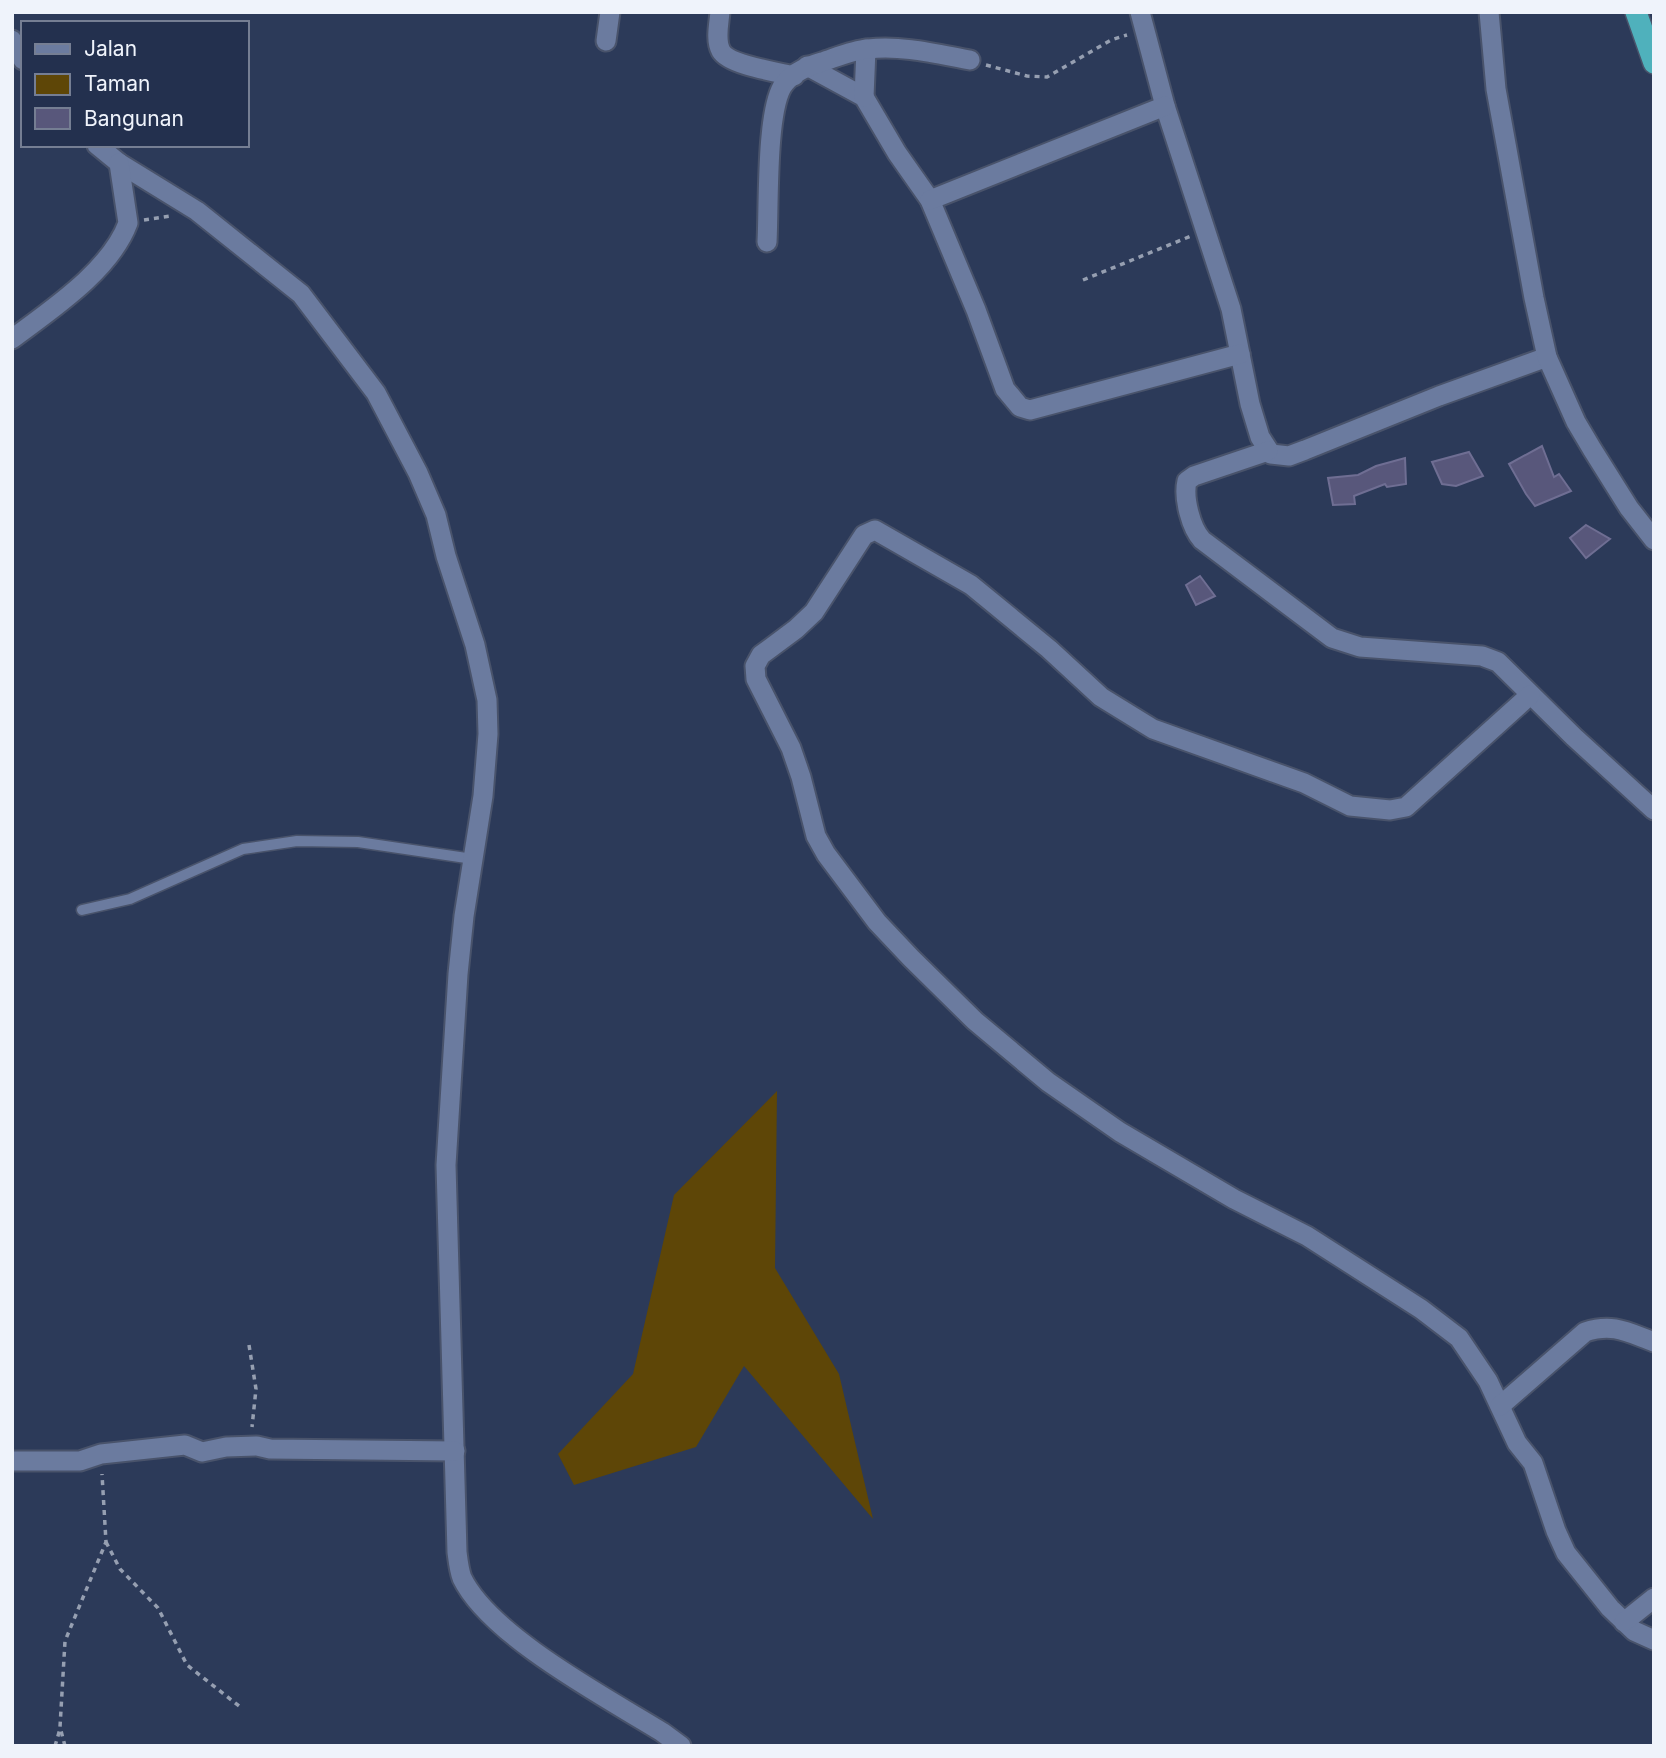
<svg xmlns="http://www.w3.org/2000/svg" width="1666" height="1758" viewBox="0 0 1666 1758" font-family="Inter,sans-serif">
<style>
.green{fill:#5e4607}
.building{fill:#58577b;stroke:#6f6e93;stroke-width:2}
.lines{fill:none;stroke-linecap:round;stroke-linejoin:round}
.lane-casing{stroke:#49536b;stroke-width:13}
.street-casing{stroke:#49536b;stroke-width:23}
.highway-casing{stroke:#49536b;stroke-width:24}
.path{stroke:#969fb1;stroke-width:3.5;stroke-dasharray:5 5;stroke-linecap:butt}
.lane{stroke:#6b7b9f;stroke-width:10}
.street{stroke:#6b7b9f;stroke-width:19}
.highway{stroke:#4fb1bc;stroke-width:21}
</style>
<rect width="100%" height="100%" fill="#2c3a59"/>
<polygon class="green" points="777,1091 775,1268 839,1374 873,1519 744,1366 696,1447 574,1485 558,1454 633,1374 674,1195"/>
<g class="building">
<polygon points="1542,446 1554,477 1559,474 1571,491 1535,506 1526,494 1509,464"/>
<polygon points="1469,452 1483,476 1456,486 1442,484 1432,462"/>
<polygon points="1405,458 1406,484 1387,487 1385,484 1354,496 1355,504 1333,505 1328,478 1358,475 1376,466"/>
<polygon points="1586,525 1610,539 1586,558 1570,538"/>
<polygon points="1200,576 1215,596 1196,605 1186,585"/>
</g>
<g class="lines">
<g class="lane-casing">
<polyline id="lane" points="82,910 130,899 243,849 297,841 358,842 473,859"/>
</g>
<g class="street-casing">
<g id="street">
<path d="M720 12C719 24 715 40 721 51 729 65 777 72 794 76"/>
<polyline points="1140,12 1165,106 1231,309 1250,404 1260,437 1271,454 1289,456 1305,450 1439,396 1547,357"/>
<polyline points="1489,12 1496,89 1534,298 1547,357 1576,422 1592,449 1629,508 1654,540"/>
<polyline points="12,40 23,60"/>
<polyline points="606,41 610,12"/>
<polyline points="807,66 864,97 897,153 930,200 976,310 1005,389 1020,407 1030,410 1240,354"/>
<polyline points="864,97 866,49"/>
<path d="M97 145 119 163 197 211 301 294 376 393 418 473 436 515 446 556 475 645 487 700 488 734 483 796 464 916 458 974 446 1165 457 1552C458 1560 459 1570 462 1578 490 1636 607 1698 662 1732L681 1746"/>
<polyline points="930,200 1165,106"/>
<path d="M767 242C769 206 766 116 782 87 790 74 808 66 822 62 837 57 853 50 868 49 902 45 937 54 970 60"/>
<path d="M12 339C52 309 110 271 128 223L119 163"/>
<path d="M1268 451 1194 476 1187 481C1183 498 1191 528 1202 540L1332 638 1360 647 1482 656 1498 662 1574 737 1654 810"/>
<polyline points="1530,695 1406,807 1390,810 1350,806 1304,783 1153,729 1101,697 1049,649 971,585 875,530 864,535 814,612 796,629 761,655 755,666 756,679 791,748 801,777 816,836 826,854 877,922 911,958 975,1021 1048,1082 1120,1132 1234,1199 1307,1236 1421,1309 1459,1338 1488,1381 1517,1443 1533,1463 1556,1531 1566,1553 1610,1608 1634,1631 1654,1640"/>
<path d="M1500 1406 1585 1332C1613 1323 1627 1332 1654 1342"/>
<polyline points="12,1461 80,1461 101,1454 185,1445 202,1452 226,1447 257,1446 270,1449 455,1451"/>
<polyline points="1624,1622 1654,1598"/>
</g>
</g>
<g class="highway-casing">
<polyline id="highway" points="1636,12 1654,63"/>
</g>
<g class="path">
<polyline points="986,65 1027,76 1047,77 1111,40 1127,35"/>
<polyline points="144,220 171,216"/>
<polyline points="1083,280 1191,236"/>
<polyline points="249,1345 256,1389 252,1427"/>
<polyline points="106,1542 120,1569 158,1608 187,1665 239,1706"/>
<polyline points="55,1746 60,1729"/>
<polyline points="65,1746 60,1727 65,1641 106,1542 102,1474"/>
</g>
<use href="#lane" class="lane"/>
<use href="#street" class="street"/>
<use href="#highway" class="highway"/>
</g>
<rect width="1666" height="1758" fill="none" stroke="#eff3fb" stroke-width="28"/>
<rect x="21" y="21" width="228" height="126" fill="#23304e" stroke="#757e93" stroke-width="2"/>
<rect x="35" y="44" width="35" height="10" fill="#6b7b9f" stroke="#757e93" stroke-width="2"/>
<text x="84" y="56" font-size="21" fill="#eff3fb">Jalan</text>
<rect x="35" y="74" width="35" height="21" fill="#5e4607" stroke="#757e93" stroke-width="2"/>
<text x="84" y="91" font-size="21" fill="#eff3fb">Taman</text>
<rect x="35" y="108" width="35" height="21" fill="#58577b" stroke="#757e93" stroke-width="2"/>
<text x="84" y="126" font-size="21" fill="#eff3fb">Bangunan</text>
</svg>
